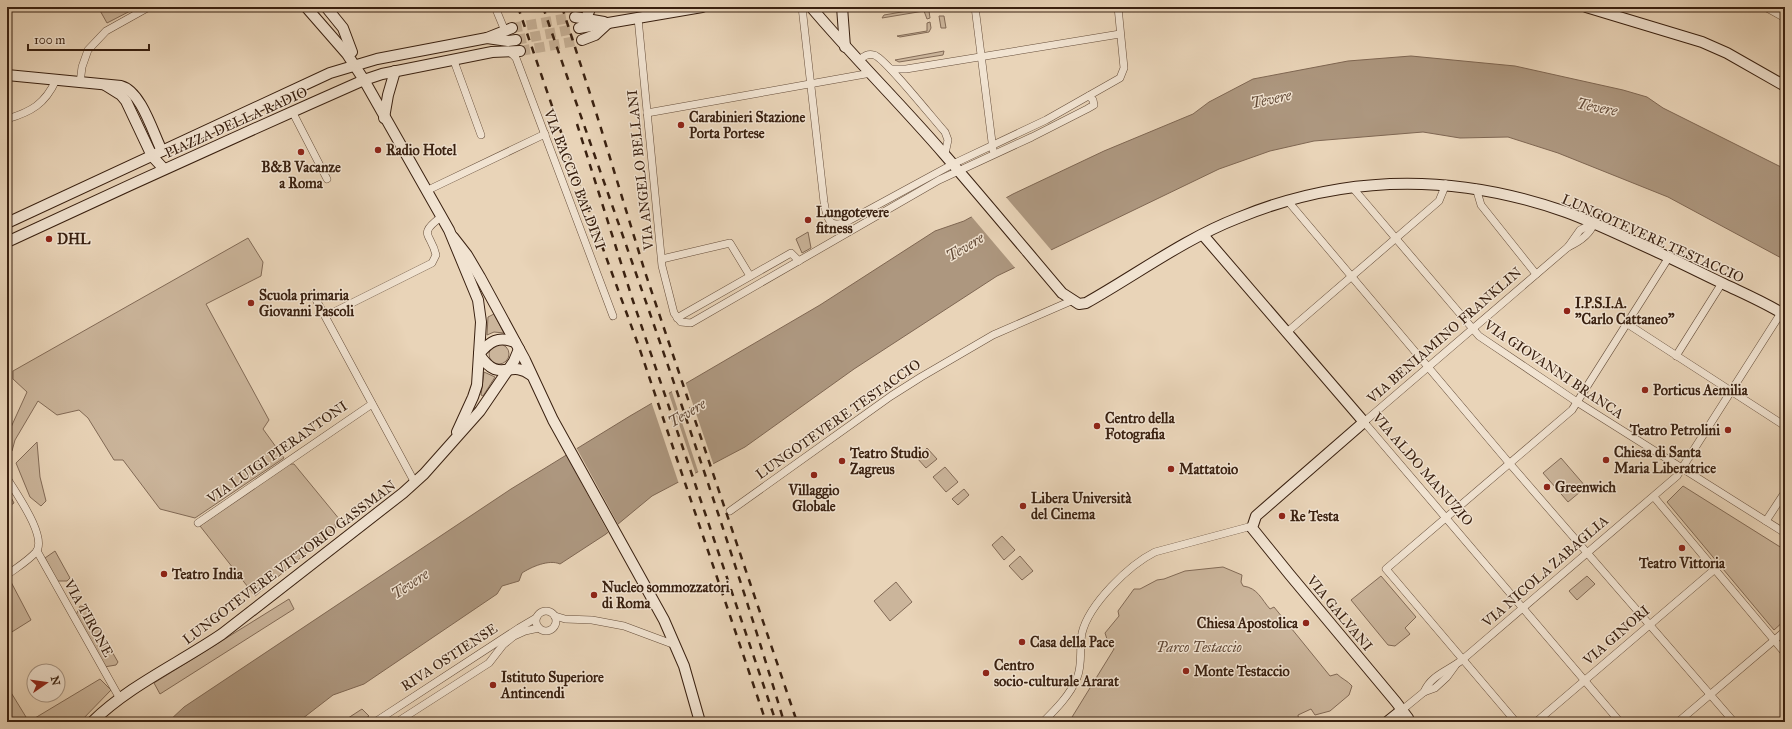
<svg xmlns="http://www.w3.org/2000/svg" width="1792" height="729" viewBox="0 0 1792 729" font-family="'IM FELL Great Primer',serif">
<style>
.green{fill:#cbb59b;stroke:#826a56}
.water{fill:#ad977f;stroke:#7f6753}
.pier{fill:#e9d4b8}
.lines{fill:none;stroke-linecap:round;stroke-linejoin:round}
.secondary-tunnel{stroke:#c6b096;stroke-width:10;stroke-dasharray:10 5;stroke-linecap:butt}
.street-casing{stroke:#654d3a;stroke-width:8}
.secondary-casing{stroke:#392010;stroke-width:12}
.street{stroke:#f1e3d1;stroke-width:7}
.secondary{stroke:#f1e3d1;stroke-width:10}
.rail{stroke:#392010;stroke-width:2.5;stroke-dasharray:7 7;stroke-linecap:butt}
.poi-dot{fill:#8f2418;stroke:#f1e3d1;stroke-width:1.5}
.labels{text-anchor:middle;stroke-width:3;stroke-linejoin:round;paint-order:stroke}
.poi-label{font-size:14px;font-weight:bold;fill:#392010;stroke:#f1e3d1;text-anchor:start}
.street-label{font-size:14px;fill:#392010;stroke:#f1e3d1}
.park-label{font-size:14px;font-style:italic;fill:#5e4533;stroke:#f1e3d1}
.water-label{font-size:15px;font-style:italic;fill:#624a37;stroke:#f1e3d1}
</style>
<rect width="100%" height="100%" fill="#e9d4b8"/>
<filter id="stains"><feTurbulence type="fractalNoise" baseFrequency=".005" numOctaves="4"/><feColorMatrix values="0 0 0 0 .2 0 0 0 0 .09 0 0 0 0 .02 0 0 0 .5 -.17"/></filter>
<radialGradient id="worn" r=".72"><stop offset=".6" stop-color="#630" stop-opacity="0"/><stop offset="1" stop-color="#630" stop-opacity=".3"/></radialGradient>
<g class="green">
<polygon points="98,7 135,7 136,8 107,23"/>
<polygon points="925,8 929,11 930,18 927,19 924,11 882,18 884,15"/>
<polygon points="939,16 944,16 946,28 941,28"/>
<polygon points="930,22 931,28 929,32 900,37 897,36 927,31 927,23"/>
<polygon points="944,51 943,55 899,62 895,60"/>
<polygon points="808,232 811,248 802,253 796,239"/>
<polygon points="248,238 263,262 261,276 206,304 269,420 263,429 284,458 195,518 160,509 123,460 114,460 88,418 79,410 57,415 38,401 15,440 12,451 7,453 7,436 27,392 13,379 13,371"/>
<polygon points="494,314 504,333 494,332 487,335 488,317"/>
<circle cx="499" cy="354" r="10"/>
<polygon points="484,372 495,377 483,396 481,395"/>
<polygon points="37,442 40,477 46,501 41,506 30,497 16,463"/>
<polygon points="927,448 937,459 926,468 917,458"/>
<polygon points="1561,458 1586,487 1568,502 1543,473"/>
<polygon points="287,464 294,464 340,520 335,524 336,528 255,596 200,526"/>
<polygon points="945,467 958,482 946,492 933,477"/>
<polygon points="1683,486 1785,550 1785,620 1774,630 1667,502"/>
<polygon points="964,489 969,495 958,505 952,499"/>
<polygon points="7,490 14,503 7,508"/>
<polygon points="1002,536 1015,550 1004,560 992,545"/>
<polygon points="55,551 70,578 67,581 57,581 45,558"/>
<polygon points="1020,556 1033,571 1022,580 1009,566"/>
<path d="M1223 567 1242 575 1241 582 1243 586C1258 588 1261 599 1270 609L1274 607 1330 676 1337 674C1342 679 1348 681 1352 686L1349 695 1330 711 1315 715 1311 709 1298 715 1299 722H1069L1114 649 1107 639 1105 633 1119 616 1118 611 1134 589H1140L1157 580 1164 579 1185 571Z"/>
<polygon points="1381,576 1416,617 1405,628 1410,634 1395,646 1388,645 1351,600"/>
<polygon points="1587,576 1595,584 1577,600 1569,591"/>
<polygon points="11,582 31,620 7,635 7,585"/>
<polygon points="896,582 912,602 890,621 874,601"/>
<polygon points="289,599 294,609 160,694 154,683"/>
<polygon points="80,606 86,607 118,662 116,665 104,667 76,615"/>
<polygon points="100,679 111,690 80,722 37,722 35,718"/>
<polygon points="7,686 26,717 18,722 7,722"/>
<polygon points="362,709 369,716 360,722 342,722"/>
</g>
<path class="water" d="M1411 56 1515 66 1623 90 1647 97 1663 108 1785 169V260L1668 197 1558 153 1508 137 1460 138 1423 132 1314 141 1270 151 1219 169 997 276 854 369 745 447 652 496 606 534 560 564C549 559 531 567 522 573L519 581 502 586 497 594 364 684 333 695 298 722H168L184 707 511 489 630 416 820 305 935 231 964 221 1013 194 1104 151 1193 114 1209 102 1253 79 1348 61Z"/>
<g class="pier">
<polygon points="1005,196 1052,251 1016,269 971,216"/>
<polygon points="685,381 714,466 699,474 671,389"/>
<polygon points="668,391 696,475 679,484 651,401"/>
<polygon points="576,447 619,526 609,534 565,453"/>
</g>
<g class="lines">
<g class="secondary-tunnel">
<polyline points="512,28 575,17"/>
<polyline points="516,40 579,28"/>
<polyline points="520,51 582,40"/>
</g>
<g class="street-casing">
<g id="street">
<polyline points="495,7 505,31"/>
<path d="M802 7 824 202C827 221 830 230 850 220L953 164 1046 120 1120 78 1124 68 1118 7"/>
<polyline points="975,7 993,150"/>
<polyline points="1765,7 1785,18"/>
<polyline points="638,18 662,266 674,313 681,322 691,323 939,180 1032,137 1087,109 1094,105 1093,100 1089,96"/>
<polyline points="510,52 516,58 613,316"/>
<polyline points="454,61 481,135"/>
<path d="M858 61C863 57 867 53 874 55 884 57 934 120 945 132L948 140 945 154"/>
<polyline points="891,69 906,69 1120,34"/>
<polyline points="80,83 82,67 88,50 106,31 149,7"/>
<polyline points="293,113 327,179"/>
<polyline points="647,113 871,73"/>
<path d="M7 119C31 112 45 104 56 80"/>
<polyline points="1352,187 1479,336 1577,402 1785,533"/>
<polyline points="1476,188 1481,205 1536,274"/>
<polyline points="426,191 545,134"/>
<polyline points="1287,200 1510,464 1734,722"/>
<path d="M1594 223C1590 235 1579 242 1568 247L1364 422 1620 722"/>
<polyline points="1568,247 1580,230 1594,223"/>
<polyline points="662,259 730,243 750,276"/>
<polyline points="313,294 415,483"/>
<path d="M326 316 432 263 436 255C431 233 417 235 441 217"/>
<polyline points="677,318 791,253 799,261"/>
<polyline points="1626,323 1785,426"/>
<polyline points="1286,333 1439,201 1446,184"/>
<polyline points="1676,356 1722,283"/>
<path d="M7 478C15 492 48 537 36 552 28 561 16 568 7 575"/>
<polyline points="1654,497 1785,653"/>
<polyline points="730,511 891,396 921,377 993,335 1071,301"/>
<polyline points="1766,521 1785,492"/>
<polyline points="198,523 372,404"/>
<polyline points="37,551 119,697"/>
<circle cx="546" cy="621" r="10"/>
<polyline points="555,616 565,619 592,620 624,626 675,645"/>
<path d="M1424 692C1431 675 1448 671 1462 660L1677 476 1781 313"/>
<polyline points="1402,710 1424,692 1435,688 1447,677 1455,666"/>
<polyline points="375,722 519,628 536,618"/>
<polyline points="397,722 489,663 503,645 514,636 525,631 539,628"/>
<path d="M1043 722C1056 709 1070 695 1077 678 1083 664 1079 648 1082 633 1089 604 1129 565 1155 552L1252 526"/>
<polyline points="1516,722 1386,569 1572,410 1669,257"/>
<polyline points="1536,722 1715,569"/>
<polyline points="1678,722 1785,631"/>
</g>
</g>
<g class="secondary-casing">
<g id="secondary">
<polyline points="306,7 347,54 364,80 449,230 478,300 481,322 477,385 473,397 457,432"/>
<polyline points="326,7 343,28 352,52"/>
<path d="M811 7C854 58 901 104 944 154 984 200 1023 247 1062 293L1079 304 1086 303C1136 275 1184 239 1238 218 1347 173 1455 173 1566 212 1596 223 1624 237 1653 250 1677 261 1701 273 1724 284 1745 294 1766 303 1785 315"/>
<polyline points="842,7 845,47"/>
<polyline points="1586,7 1702,42 1727,53 1785,86"/>
<polyline points="575,17 604,22"/>
<polyline points="584,22 591,7"/>
<polyline points="579,28 702,7"/>
<polyline points="487,38 508,41 516,40"/>
<polyline points="582,40 595,35 608,23"/>
<path d="M7 75 121 86C141 91 153 133 162 151"/>
<polyline points="105,85 121,95 126,101 152,156 164,169"/>
<polyline points="384,118 388,95 395,71"/>
<polyline points="7,223 330,73 377,59 487,38 512,28"/>
<polyline points="1203,235 1364,422 1256,516 1252,528 1290,575 1396,702 1408,718 1409,722"/>
<polyline points="453,237 467,255 480,277 525,360 553,420 664,620 684,666 700,722"/>
<path d="M7 242C125 187 244 133 364 80L382 74 492 52 520 51"/>
<path d="M479 354C500 386 509 358 531 375"/>
<path d="M479 354C490 341 498 336 515 342"/>
<path d="M92 722C130 685 178 664 222 634L403 493 424 474 480 411 514 361 519 349"/>
<polyline points="1387,722 1402,710"/>
</g>
</g>
<use href="#street" class="street"/>
<use href="#secondary" class="secondary"/>
<g class="rail">
<polyline points="518,7 572,164 639,347 766,722"/>
<path d="M543 7C625 245 712 481 784 722"/>
<polyline points="562,7 595,109 645,272 797,722"/>
<polyline points="577,124 633,301 776,722"/>
</g>
</g>
<g class="poi-dot">
<circle cx="681" cy="125" r="4"/>
<circle cx="378" cy="150" r="4"/>
<circle cx="301" cy="152" r="4"/>
<circle cx="808" cy="220" r="4"/>
<circle cx="49" cy="239" r="4"/>
<circle cx="251" cy="303" r="4"/>
<circle cx="1567" cy="311" r="4"/>
<circle cx="1645" cy="390" r="4"/>
<circle cx="1097" cy="426" r="4"/>
<circle cx="1728" cy="430" r="4"/>
<circle cx="1606" cy="460" r="4"/>
<circle cx="842" cy="461" r="4"/>
<circle cx="1171" cy="469" r="4"/>
<circle cx="814" cy="475" r="4"/>
<circle cx="1547" cy="487" r="4"/>
<circle cx="1023" cy="506" r="4"/>
<circle cx="1282" cy="516" r="4"/>
<circle cx="1682" cy="548" r="4"/>
<circle cx="164" cy="574" r="4"/>
<circle cx="594" cy="595" r="4"/>
<circle cx="1306" cy="623" r="4"/>
<circle cx="1022" cy="642" r="4"/>
<circle cx="1186" cy="671" r="4"/>
<circle cx="986" cy="673" r="4"/>
<circle cx="493" cy="685" r="4"/>
</g>
<g class="labels">
<g class="poi-label">
<text x="689" y="122">Carabinieri Stazione<tspan x="689" dy="16">Porta Portese</tspan></text>
<text x="386" y="155">Radio Hotel</text>
<text x="301" y="172" text-anchor="middle">B&amp;B Vacanze<tspan x="301" dy="16">a Roma</tspan></text>
<text x="816" y="217">Lungotevere<tspan x="816" dy="16">fitness</tspan></text>
<text x="57" y="244">DHL</text>
<text x="259" y="300">Scuola primaria<tspan x="259" dy="16">Giovanni Pascoli</tspan></text>
<text x="1575" y="308">I.P.S.I.A.<tspan x="1575" dy="16">"Carlo Cattaneo"</tspan></text>
<text x="1653" y="395">Porticus Aemilia</text>
<text x="1105" y="423">Centro della<tspan x="1105" dy="16">Fotografia</tspan></text>
<text x="1720" y="435" text-anchor="end">Teatro Petrolini</text>
<text x="1614" y="457">Chiesa di Santa<tspan x="1614" dy="16">Maria Liberatrice</tspan></text>
<text x="850" y="458">Teatro Studio<tspan x="850" dy="16">Zagreus</tspan></text>
<text x="1179" y="474">Mattatoio</text>
<text x="1555" y="492">Greenwich</text>
<text x="814" y="495" text-anchor="middle">Villaggio<tspan x="814" dy="16">Globale</tspan></text>
<text x="1031" y="503">Libera Università<tspan x="1031" dy="16">del Cinema</tspan></text>
<text x="1290" y="521">Re Testa</text>
<text x="1682" y="568" text-anchor="middle">Teatro Vittoria</text>
<text x="172" y="579">Teatro India</text>
<text x="602" y="592">Nucleo sommozzatori<tspan x="602" dy="16">di Roma</tspan></text>
<text x="1298" y="628" text-anchor="end">Chiesa Apostolica</text>
<text x="1030" y="647">Casa della Pace</text>
<text x="994" y="670">Centro<tspan x="994" dy="16">socio-culturale Ararat</tspan></text>
<text x="1194" y="676">Monte Testaccio</text>
<text x="501" y="682">Istituto Superiore<tspan x="501" dy="16">Antincendi</tspan></text>
</g>
<g class="street-label">
<text transform="translate(236 122) rotate(-24)" y="5">PIAZZA DELLA RADIO</text>
<text transform="translate(640 170) rotate(-96)" y="5">VIA ANGELO BELLANI</text>
<text transform="translate(575 179) rotate(69)" y="5">VIA BACCIO BALDINI</text>
<text transform="translate(1653 238) rotate(24)" y="5">LUNGOTEVERE TESTACCIO</text>
<text transform="translate(1444 335) rotate(-41)" y="5">VIA BENIAMINO FRANKLIN</text>
<text transform="translate(1554 369) rotate(34)" y="5">VIA GIOVANNI BRANCA</text>
<text transform="translate(838 419) rotate(-35)" y="5">LUNGOTEVERE TESTACCIO</text>
<text transform="translate(277 452) rotate(-35)" y="5">VIA LUIGI PIERANTONI</text>
<text transform="translate(1423 469) rotate(49)" y="5">VIA ALDO MANUZIO</text>
<text transform="translate(289 562) rotate(-37)" y="5">LUNGOTEVERE VITTORIO GASSMAN</text>
<text transform="translate(1545 571) rotate(-41)" y="5">VIA NICOLA ZABAGLIA</text>
<text transform="translate(1340 613) rotate(50)" y="5">VIA GALVANI</text>
<text transform="translate(89 618) rotate(61)" y="5">VIA TIRONE</text>
<text transform="translate(1616 635) rotate(-41)" y="5">VIA GINORI</text>
<text transform="translate(449 657) rotate(-33)" y="5">RIVA OSTIENSE</text>
</g>
<g class="park-label">
<text x="1199" y="652">Parco Testaccio</text>
</g>
<g class="water-label">
<text transform="translate(1271 99) rotate(-12)" y="5">Tevere</text>
<text transform="translate(1597 107) rotate(11)" y="5">Tevere</text>
<text transform="translate(965 247) rotate(-31)" y="5">Tevere</text>
<text transform="translate(687 413) rotate(-31)" y="5">Tevere</text>
<text transform="translate(410 584) rotate(-34)" y="5">Tevere</text>
</g>
</g>
<rect width="1792" height="729" fill="none" stroke="#e9d4b8" stroke-width="24"/>
<rect x="8" y="8" width="1776" height="713" fill="none" stroke="#392010" stroke-width="2"/>
<rect x="12" y="12" width="1768" height="705" fill="none" stroke="#392010"/>
<g transform="translate(46 683) rotate(77)"><circle r="19" fill="#f1e3d1" stroke="#a79584"/>
<path d="M0-3L7 15L0 10L-7 15Z" fill="#8f2418"/>
<text y="-6" font-size="11" font-weight="bold" text-anchor="middle" fill="#392010">N</text>
</g>
<path d="M28 44v6h121v-6" fill="none" stroke="#392010" stroke-width="2"/>
<text x="34" y="44" font-size="12" fill="#392010" stroke="#f1e3d1" stroke-width="3" paint-order="stroke">100 m</text>
<rect width="100%" height="100%" filter="url(#stains)"/>
<rect width="100%" height="100%" fill="url(#worn)"/>
</svg>
